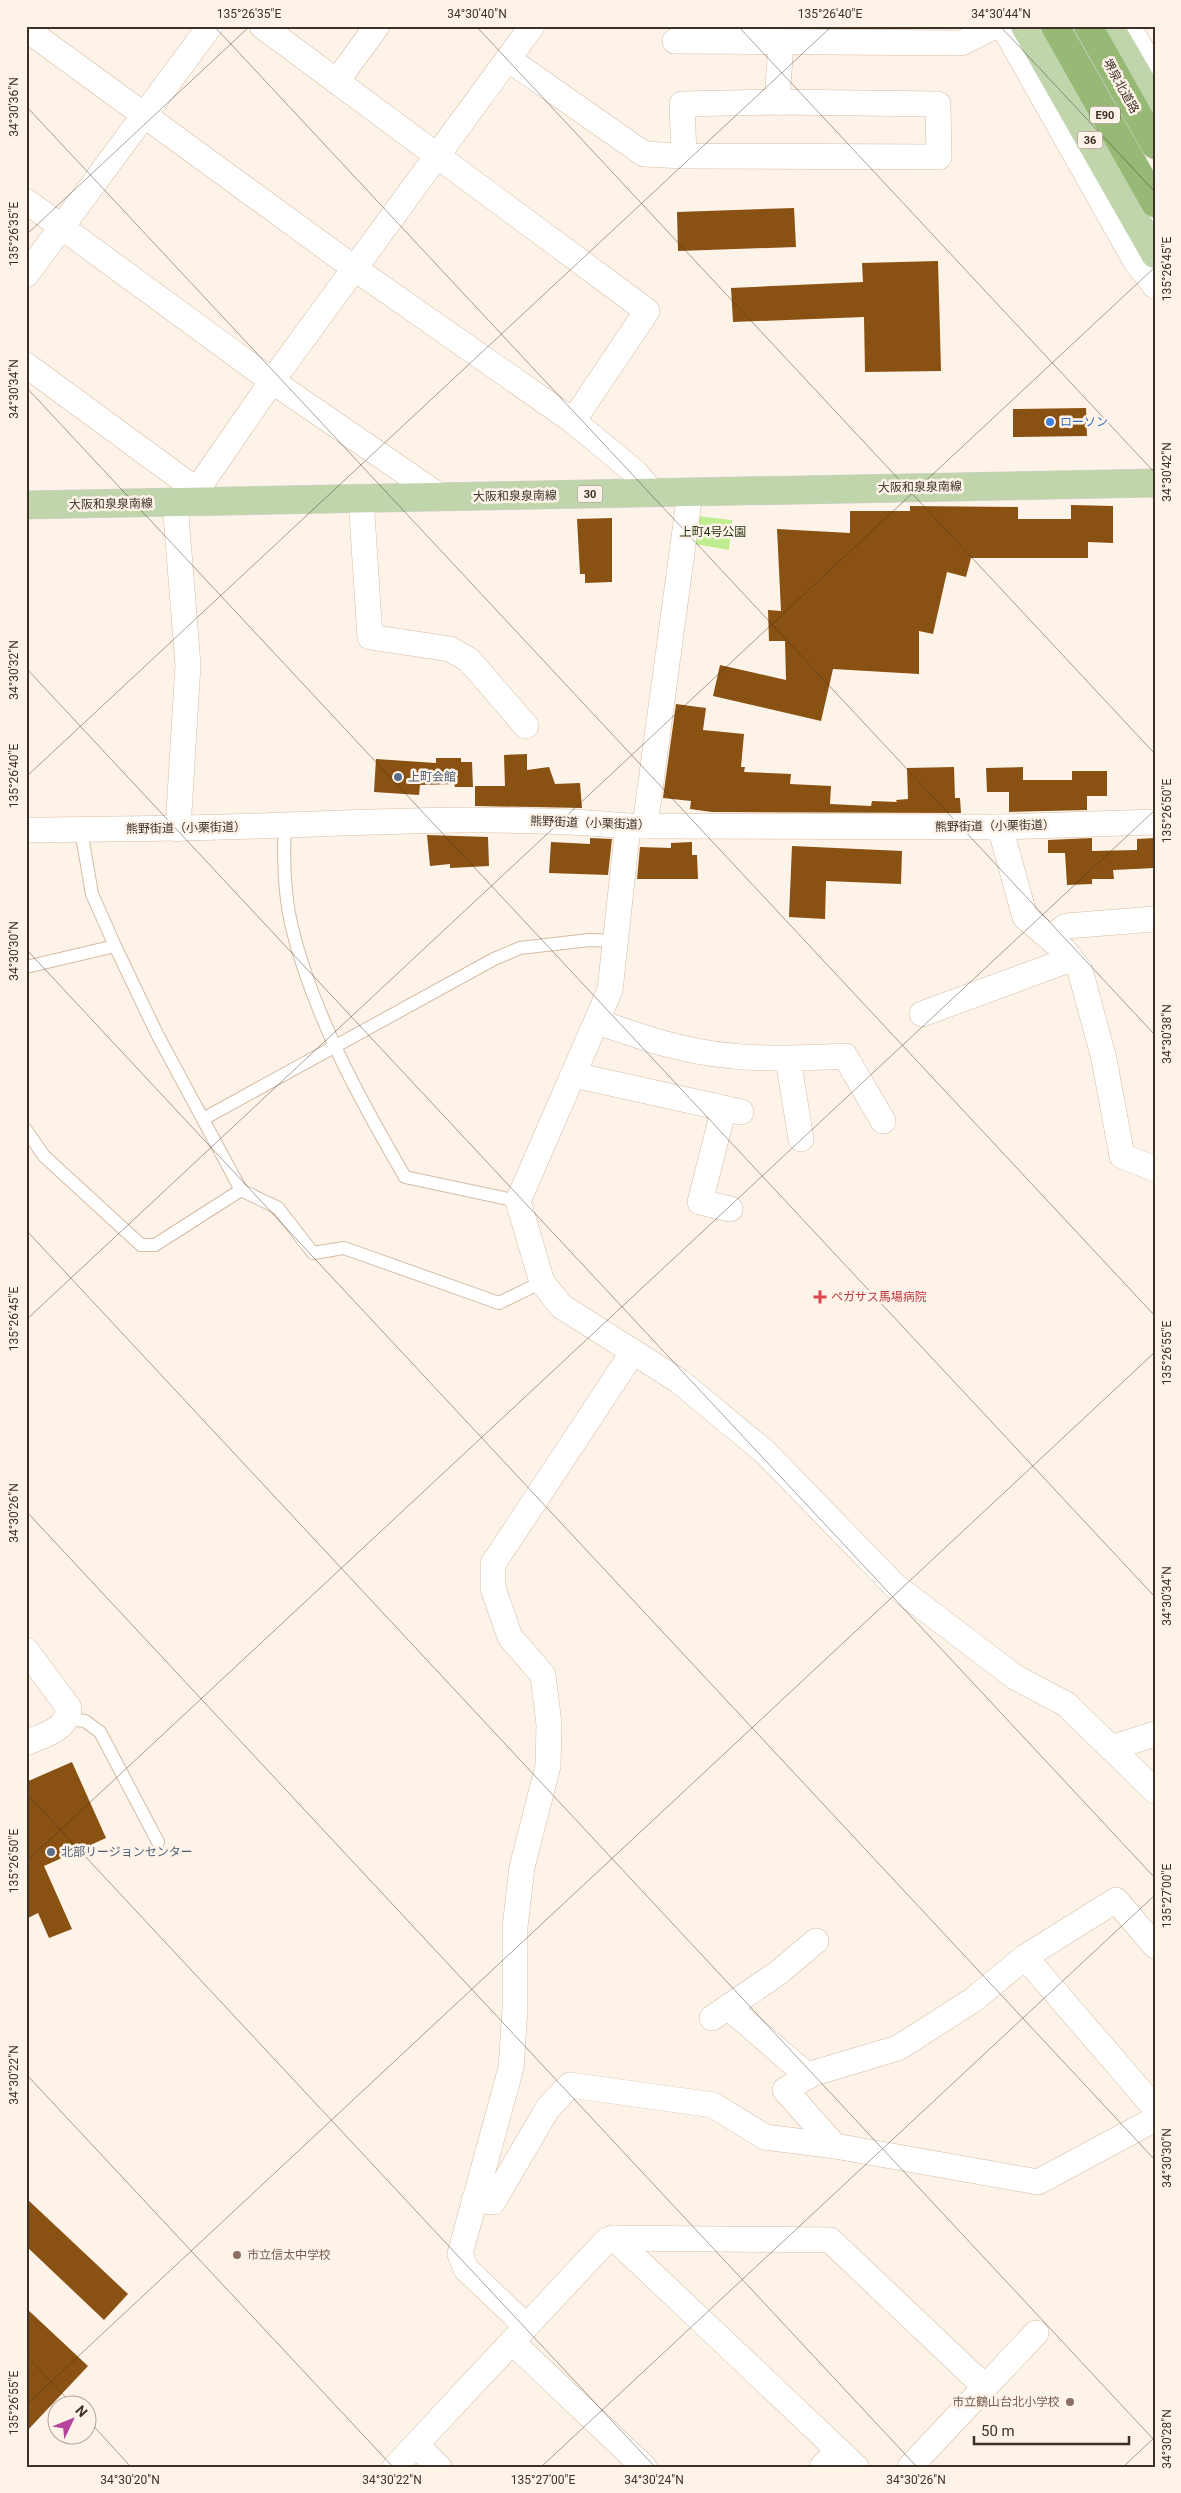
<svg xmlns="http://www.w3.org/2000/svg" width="1181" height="2493" viewBox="0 0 1181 2493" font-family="Roboto,'Noto Sans JP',sans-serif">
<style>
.green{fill:#c0ed90}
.building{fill:#895212}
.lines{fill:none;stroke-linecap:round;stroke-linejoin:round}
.lane-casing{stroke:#d6bba3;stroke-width:14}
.street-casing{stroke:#d6bba3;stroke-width:26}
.primary-casing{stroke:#d4d2cf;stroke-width:29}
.highway-casing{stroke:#d4d2cf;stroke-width:29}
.lane{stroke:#fff;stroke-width:12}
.street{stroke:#fff;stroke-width:25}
.primary{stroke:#c0d5ac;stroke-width:28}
.highway{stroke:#96b975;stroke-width:28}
.ticks{fill:none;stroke:#3b3127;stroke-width:1;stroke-opacity:0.45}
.shop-dot{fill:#3f7fe0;stroke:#fef3e9;stroke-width:2}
.service-dot{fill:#5c6f8a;stroke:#fef3e9;stroke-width:2}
.health-dot{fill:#e0444e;stroke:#fef3e9;stroke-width:2}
.education-dot{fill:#8d6e63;stroke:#fef3e9;stroke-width:2}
.labels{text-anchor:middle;stroke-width:5;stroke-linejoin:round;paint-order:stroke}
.shield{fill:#fef3e9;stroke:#766b61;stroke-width:1}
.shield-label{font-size:11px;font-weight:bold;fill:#3b3127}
.street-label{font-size:12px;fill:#3b3127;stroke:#fef3e9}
.shop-label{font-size:12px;fill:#366cbe;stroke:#fef3e9;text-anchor:start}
.park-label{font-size:12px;fill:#24340f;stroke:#fef3e9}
.service-label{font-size:12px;fill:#4e5e75;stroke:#fef3e9;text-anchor:start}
.health-label{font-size:12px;fill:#be3a42;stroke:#fef3e9;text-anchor:start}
.education-label{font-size:12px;fill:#785e54;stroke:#fef3e9;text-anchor:start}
.neatline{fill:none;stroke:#3b3127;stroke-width:2}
.ticks-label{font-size:12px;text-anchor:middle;fill:#3b3127}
</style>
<rect width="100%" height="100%" fill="#fef3e9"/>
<polygon class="green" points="698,516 732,520 729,550 695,544"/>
<g class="building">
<polygon points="794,208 796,247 678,251 677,212"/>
<polygon points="938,261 941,371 865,372 864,317 733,322 731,288 863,282 862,263"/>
<polygon points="1086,408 1087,436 1013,437 1013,409"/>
<polygon points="1071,505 1113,506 1113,543 1088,542 1088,558 971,558 966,577 947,572 933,634 919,631 919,674 833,669 821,721 713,696 720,665 786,680 785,641 769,641 768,610 781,611 777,529 850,533 850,511 910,511 910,506 1018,507 1018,519 1071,519"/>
<polygon points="612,518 612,582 585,583 585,574 580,574 577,519"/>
<polygon points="676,704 706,708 703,730 744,734 741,767 745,767 744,772 791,774 790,784 831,786 830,804 871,806 872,801 897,802 896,800 908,799 907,768 954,767 955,798 960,798 961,813 712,812 690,809 691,801 663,798"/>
<polygon points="527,754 527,770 549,767 555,784 580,783 582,808 475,806 475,786 505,786 504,755"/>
<polygon points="436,758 461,758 461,762 472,762 473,787 455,787 454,784 420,785 419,795 374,792 376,759 436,763"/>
<polygon points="1023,767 1023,780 1072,780 1072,771 1107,771 1107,796 1087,796 1087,810 1009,812 1009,792 987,792 986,768"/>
<polygon points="427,835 488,837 489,866 450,868 450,864 430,866"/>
<polygon points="590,838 612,839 608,875 549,873 551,842 590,844"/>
<polygon points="1092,838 1092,851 1137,850 1137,839 1155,838 1155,868 1113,870 1114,879 1092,879 1092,884 1067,885 1065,853 1048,853 1048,840"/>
<polygon points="692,842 692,855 697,855 698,879 637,879 640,847 671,848 671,843"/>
<polygon points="792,846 902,851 901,884 826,881 825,919 789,917"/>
<polygon points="72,1762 106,1838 44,1866 72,1929 49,1938 38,1913 26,1919 26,1782"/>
<polygon points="26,2198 128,2294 104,2320 26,2246"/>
<polygon points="26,2308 88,2366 26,2432"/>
</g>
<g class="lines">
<g class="lane-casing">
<g id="lane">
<path d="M285 825C283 859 284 894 292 928 314 1016 359 1098 405 1177L518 1201"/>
<polyline points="81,830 92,894 115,946 157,1034 241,1190"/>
<polyline points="26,967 115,946"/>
<polyline points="203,1119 494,959 520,948 589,940 615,941"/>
<polyline points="26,1130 44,1156 141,1245 155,1245 241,1190 278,1208 313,1253 344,1248 499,1303 542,1282"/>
<polyline points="68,1719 85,1721 100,1732 158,1842"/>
</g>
</g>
<g class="street-casing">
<g id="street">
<polyline points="262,26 647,311 573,421"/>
<polyline points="1003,26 1136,262 1155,286"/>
<polyline points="1128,26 1155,73"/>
<polyline points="26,29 354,268 573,421 636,473 653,493"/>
<polyline points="675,41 962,43 995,26"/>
<polyline points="508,59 644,154 684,156 939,157 938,104 777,102 682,104 684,156"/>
<polyline points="337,81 377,26"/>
<polyline points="777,102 781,42"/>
<polyline points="26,201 272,381 190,500"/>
<polyline points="26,275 210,26"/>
<polyline points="26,365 187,483 190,500"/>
<polyline points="441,497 272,381 532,26"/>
<polyline points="361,499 370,637 450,649 469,660 526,726"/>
<polyline points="175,503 188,665 178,829"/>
<polyline points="628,826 610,990 518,1201 542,1282 561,1306 679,1381 765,1452 895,1586 1015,1677 1066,1704 1155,1791"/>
<polyline points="645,826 690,493"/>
<polyline points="1000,827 1025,917 1064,950 1080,970 1104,1059 1122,1156 1155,1169"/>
<path d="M26 830C103 829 180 829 257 826 380 822 505 815 628 826L1000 827 1155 822"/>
<polyline points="1050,938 1066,926 1155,919"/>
<polyline points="922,1014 1071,959"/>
<path d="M597 1022C623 1030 648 1040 674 1046 730 1061 788 1059 845 1056L883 1121"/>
<polyline points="788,1059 801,1139"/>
<polyline points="574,1075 741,1112"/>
<polyline points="724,1108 700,1202 730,1209"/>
<path d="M26 1650 69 1708C67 1730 44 1735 26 1743"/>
<polyline points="1111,1748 1155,1734"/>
<polyline points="1155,1946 1116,1900 1025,1957 973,2000 898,2048 814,2073 785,2090 835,2146 1038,2182 1148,2123 1155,2116"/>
<polyline points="1025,1957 1155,2108"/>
<polyline points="728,2007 808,2076"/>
<polyline points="712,2018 778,1973 816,1941"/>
<polyline points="474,2200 493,2202 548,2108 570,2085 713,2105 765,2137 835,2146"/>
<polyline points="614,2238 856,2467"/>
<polyline points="526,2326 466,2269 460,2254 511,2068 515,2009 515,1927 522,1867 548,1766 549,1724 543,1675 510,1637 493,1588 493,1564 633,1352"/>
<polyline points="512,2342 644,2467"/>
<polyline points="985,2387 1036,2333"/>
<polyline points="416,2445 439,2467"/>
<polyline points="395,2467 607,2240 614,2238 830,2240 985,2387 910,2467"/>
<polyline points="822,2467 838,2450"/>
</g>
</g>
<g class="primary-casing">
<g id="primary">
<polyline points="1025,26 1155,254"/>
<polyline points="1109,26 1155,105"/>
<polyline points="26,505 1155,483"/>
</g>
</g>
<g class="highway-casing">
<g id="highway">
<polyline points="1055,26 1155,203"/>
<polyline points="1088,26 1155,145"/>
</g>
</g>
<use href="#lane" class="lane"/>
<use href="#street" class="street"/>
<use href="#primary" class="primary"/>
<use href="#highway" class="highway"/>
</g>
<path class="ticks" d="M214 26 1155 1035M476 26 1155 754M738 26 1155 473M1000 26 1155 192M26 106 1155 1316M26 235 250 26M26 387 1155 1597M26 668 1155 1878M26 777 832 26M26 949 1155 2160M26 1230 1155 2441M26 1320 1155 267M26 1511 917 2467M26 1793 655 2467M26 1862 1155 810M26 2074 393 2467M26 2355 74 2406M26 2405 1155 1352M88 2420 131 2467M541 2467 1155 1895M1123 2467 1155 2437"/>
<circle class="shop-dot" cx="1050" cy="422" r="5"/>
<g class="service-dot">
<circle cx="398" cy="777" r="5"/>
<circle cx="51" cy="1852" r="5"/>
</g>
<path class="health-dot" d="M817.5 1289.5h5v5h5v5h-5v5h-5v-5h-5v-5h5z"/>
<g class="education-dot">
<circle cx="237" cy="2255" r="5"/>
<circle cx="1070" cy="2402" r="5"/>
</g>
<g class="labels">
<g class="shield">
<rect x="1090" y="106.5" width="30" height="17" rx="4"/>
<rect x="1077.5" y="131.5" width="25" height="17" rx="4"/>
<rect x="577.5" y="485.5" width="25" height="17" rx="4"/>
</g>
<g class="shield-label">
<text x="1105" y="119">E90</text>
<text x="1090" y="144">36</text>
<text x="590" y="498">30</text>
</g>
<g class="street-label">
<text transform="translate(1121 86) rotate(61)" y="4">堺泉北道路</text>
<text transform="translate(920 487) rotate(-1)" y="4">大阪和泉泉南線</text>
<text transform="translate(515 496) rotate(-1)" y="4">大阪和泉泉南線</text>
<text transform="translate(111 504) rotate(-1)" y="4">大阪和泉泉南線</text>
<text transform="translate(590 823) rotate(2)" y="4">熊野街道（小栗街道）</text>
<text transform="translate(995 826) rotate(-1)" y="4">熊野街道（小栗街道）</text>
<text transform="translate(186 828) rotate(-1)" y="4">熊野街道（小栗街道）</text>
</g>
<g class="shop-label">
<text x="1060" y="426">ローソン</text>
</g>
<g class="park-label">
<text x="713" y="536">上町4号公園</text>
</g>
<g class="service-label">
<text x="408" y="781">上町会館</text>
<text x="61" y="1856">北部リージョンセンター</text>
</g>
<g class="health-label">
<text x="831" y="1301">ペガサス馬場病院</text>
</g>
<g class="education-label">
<text x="247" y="2259">市立信太中学校</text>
<text x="1060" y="2406" text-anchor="end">市立鶴山台北小学校</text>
</g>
</g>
<rect width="1181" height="2493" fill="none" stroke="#fef3e9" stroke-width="55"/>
<g transform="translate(72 2420) rotate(47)"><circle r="24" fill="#fef3e9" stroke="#b0a59b"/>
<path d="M0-4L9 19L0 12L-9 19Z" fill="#b5439e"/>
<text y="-8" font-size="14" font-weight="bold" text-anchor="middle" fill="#3b3127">N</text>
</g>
<path d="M974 2436v8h155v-8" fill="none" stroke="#3b3127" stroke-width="2.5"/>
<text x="981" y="2436" font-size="15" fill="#3b3127" stroke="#fef3e9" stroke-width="4" paint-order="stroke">50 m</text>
<rect x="28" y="28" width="1126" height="2438" class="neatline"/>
<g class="ticks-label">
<text x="249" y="18">135°26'35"E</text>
<text x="477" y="18">34°30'40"N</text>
<text x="830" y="18">135°26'40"E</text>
<text x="1001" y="18">34°30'44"N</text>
<text transform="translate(14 107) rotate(-90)" y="4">34°30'36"N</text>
<text transform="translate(14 234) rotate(-90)" y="4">135°26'35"E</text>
<text transform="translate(1167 269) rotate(-90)" y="4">135°26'45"E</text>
<text transform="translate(14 389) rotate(-90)" y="4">34°30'34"N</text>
<text transform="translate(1167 472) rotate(-90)" y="4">34°30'42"N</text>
<text transform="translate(14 670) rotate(-90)" y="4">34°30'32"N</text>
<text transform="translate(14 776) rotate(-90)" y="4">135°26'40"E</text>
<text transform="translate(1167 811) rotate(-90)" y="4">135°26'50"E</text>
<text transform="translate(14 951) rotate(-90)" y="4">34°30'30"N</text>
<text transform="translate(1167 1034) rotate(-90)" y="4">34°30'38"N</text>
<text transform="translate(14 1319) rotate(-90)" y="4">135°26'45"E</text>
<text transform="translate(1167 1353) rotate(-90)" y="4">135°26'55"E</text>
<text transform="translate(14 1513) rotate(-90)" y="4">34°30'26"N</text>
<text transform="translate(1167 1596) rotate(-90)" y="4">34°30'34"N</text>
<text transform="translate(14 1861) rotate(-90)" y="4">135°26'50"E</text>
<text transform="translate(1167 1896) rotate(-90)" y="4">135°27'00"E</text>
<text transform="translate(14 2075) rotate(-90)" y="4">34°30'22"N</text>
<text transform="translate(1167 2158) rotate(-90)" y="4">34°30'30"N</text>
<text transform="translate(14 2403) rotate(-90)" y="4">135°26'55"E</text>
<text transform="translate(1167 2439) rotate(-90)" y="4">34°30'28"N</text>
<text x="130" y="2484">34°30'20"N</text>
<text x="392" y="2484">34°30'22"N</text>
<text x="543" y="2484">135°27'00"E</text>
<text x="654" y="2484">34°30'24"N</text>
<text x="916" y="2484">34°30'26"N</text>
</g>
</svg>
